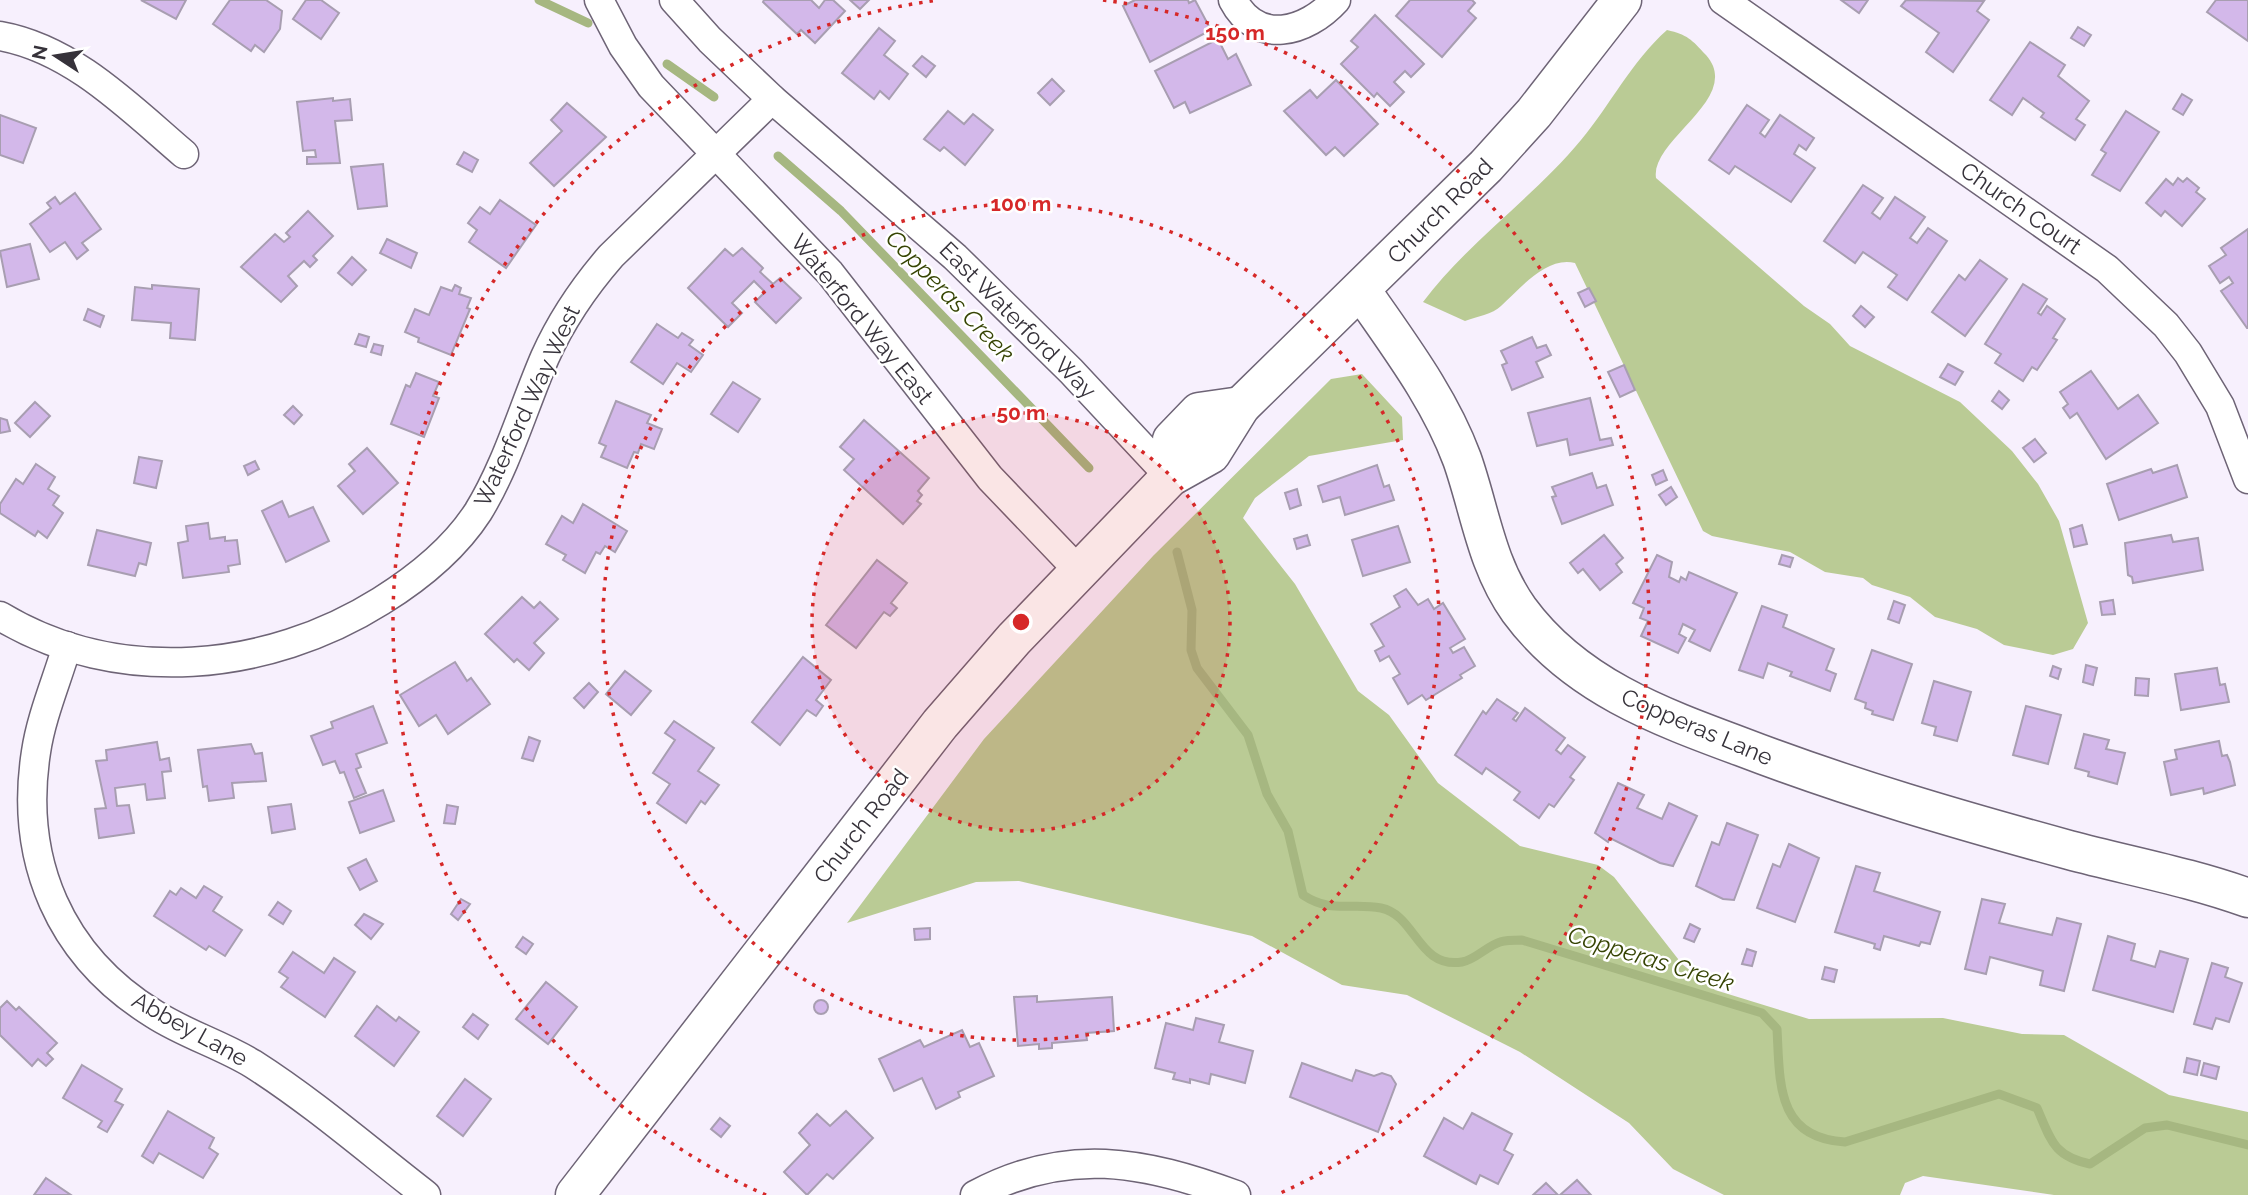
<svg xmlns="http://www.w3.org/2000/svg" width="2248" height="1195" viewBox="0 0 2248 1195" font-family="Raleway,sans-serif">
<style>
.forest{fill:#bacb95}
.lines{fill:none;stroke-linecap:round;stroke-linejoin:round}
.stream{stroke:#a6b781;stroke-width:9}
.building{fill:#d3b8ea;stroke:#a89eb1;stroke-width:2}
.street-casing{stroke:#6e6476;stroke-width:31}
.secondary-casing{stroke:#6e6476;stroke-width:41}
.street{stroke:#fff;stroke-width:28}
.secondary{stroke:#fff;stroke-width:38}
.ring{fill:none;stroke:#d62828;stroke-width:3.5;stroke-dasharray:3.5 7}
.labels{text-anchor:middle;stroke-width:5;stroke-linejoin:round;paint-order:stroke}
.street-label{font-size:23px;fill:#36323a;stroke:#fff}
.water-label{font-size:24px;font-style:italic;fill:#364404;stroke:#fff}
.centre{fill:#d62828;stroke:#fff;stroke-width:3.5}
.ring-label{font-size:21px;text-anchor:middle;font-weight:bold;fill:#d62828;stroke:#fff;stroke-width:5;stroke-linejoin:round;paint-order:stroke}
</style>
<rect width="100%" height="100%" fill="#f7f0fd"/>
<g class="forest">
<path d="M1667 30C1688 35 1691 39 1706 55 1744 98 1650 139 1656 178L1804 306 1830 324 1850 346 1960 402 2012 451 2038 484 2059 521 2088 623 2073 649 2053 655 2004 645 1977 629 1935 617 1910 597 1872 585 1863 578 1825 572 1790 552 1712 536 1703 531 1575 263C1546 256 1520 289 1501 306 1493 314 1476 317 1465 321L1423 302C1468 242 1533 198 1581 140 1611 104 1631 62 1667 30Z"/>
<polygon points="1362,374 1402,417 1403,440 1309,456 1255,498 1243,518 1295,584 1358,691 1389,715 1438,783 1520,846 1598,865 1614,877 1682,964 1715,990 1809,1019 1943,1018 2022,1034 2064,1035 2169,1095 2248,1112 2248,1195 2054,1195 1923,1176 1905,1183 1900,1195 1724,1195 1673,1169 1629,1123 1520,1052 1407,995 1342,985 1252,936 1019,881 976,882 847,923 984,739 1153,556 1331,379"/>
</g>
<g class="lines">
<g class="stream">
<polyline points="539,0 588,23"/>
<polyline points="667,64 714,97"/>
<polyline points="778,156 841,211 1089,468"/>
<path d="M1177 552 1192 610 1191 650 1197 668 1248 735 1267 794 1288 831 1303 895C1332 914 1350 902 1381 908 1416 915 1418 969 1462 962 1475 960 1487 946 1500 942 1506 940 1515 940 1522 940L1762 1013 1777 1029C1780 1083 1776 1138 1845 1142L1999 1094 2037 1108C2051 1140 2053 1156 2090 1164L2145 1128 2167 1125 2248 1145"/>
</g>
</g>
<g class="building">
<polygon points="141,0 186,0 176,19"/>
<polygon points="230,0 266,0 282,11 280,29 264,52 255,45 251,51 213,24"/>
<polygon points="306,0 321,0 339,13 321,39 293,19"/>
<polygon points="764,0 811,0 819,8 825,0 833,0 845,11 815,43 801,30 797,34 763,2"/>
<polygon points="850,0 869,0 860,9"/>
<polygon points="1135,0 1188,0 1189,3 1195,0 1211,30 1150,62 1123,6"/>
<polygon points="1410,0 1472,0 1475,3 1468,11 1476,18 1442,57 1396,16"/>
<polygon points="1841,0 1868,0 1859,13"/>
<polygon points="1906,0 1984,1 1977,11 1989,20 1953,72 1926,52 1939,33 1901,6"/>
<polygon points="2216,0 2248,0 2248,41 2207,12"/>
<polygon points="1375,15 1424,64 1411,77 1405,71 1394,82 1404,92 1390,106 1377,93 1374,97 1341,64 1358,47 1351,41"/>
<polygon points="2078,27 2091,35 2084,46 2071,38"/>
<polygon points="879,28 895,41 884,55 908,74 889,99 880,91 874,99 842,73"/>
<polygon points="1218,39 1228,59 1236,54 1251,85 1190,113 1185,102 1174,108 1155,71"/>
<polygon points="2030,42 2065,65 2058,76 2089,101 2076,119 2085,125 2075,140 2041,117 2044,113 2023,98 2012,115 1990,100"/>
<polygon points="922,56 935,66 926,77 913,66"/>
<polygon points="1052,79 1064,91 1050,105 1038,93"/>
<polygon points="1336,80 1378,124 1344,156 1335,147 1326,155 1284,111 1310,90 1317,98"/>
<polygon points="2182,94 2192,100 2183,115 2173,109"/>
<polygon points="333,98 333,101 350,99 352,120 335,121 340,163 307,164 307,157 316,157 315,150 303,151 297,102"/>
<polygon points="567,103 606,137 554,186 530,163 562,131 551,120"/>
<polygon points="1747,105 1769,120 1760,133 1765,137 1780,115 1814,138 1806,150 1799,145 1794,154 1815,168 1791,202 1735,166 1729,174 1709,160"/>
<polygon points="948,111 964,124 973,114 993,130 965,165 944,147 940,151 924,139"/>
<polygon points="2126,111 2159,132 2120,191 2092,175 2106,153 2101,150"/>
<polygon points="0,115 36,128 23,163 0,155"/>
<polygon points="464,152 478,160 472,172 457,164"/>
<polygon points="383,164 387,206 358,209 351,167"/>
<polygon points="2178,178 2183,182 2187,178 2199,188 2196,192 2205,199 2182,226 2165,211 2161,216 2146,203 2166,179 2173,185"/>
<polygon points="1863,185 1883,198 1872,213 1880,219 1895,197 1925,217 1910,238 1917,243 1928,228 1947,241 1907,300 1888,287 1897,275 1863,252 1855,263 1824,241"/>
<polygon points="75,193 101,229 82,243 88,250 77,259 65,242 50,252 30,224 51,208 47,203 55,197 60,204"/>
<polygon points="500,200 536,225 506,268 469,242 477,230 468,223 480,207 490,214"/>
<polygon points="308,211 333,236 313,256 317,260 310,267 304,261 288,276 297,286 281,302 241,267 275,234 284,242 290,237 286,233"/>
<polygon points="2248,229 2248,328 2247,328 2221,291 2233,283 2229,277 2220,283 2209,266 2226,255 2221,248"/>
<polygon points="387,239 417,253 411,268 380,253"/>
<polygon points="30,244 39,279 7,287 0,251"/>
<polygon points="742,248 763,268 760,272 773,284 780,278 801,298 776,323 755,302 765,292 754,281 732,303 742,313 728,327 688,288 725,249 733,256"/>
<polygon points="352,257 366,270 352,285 338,273"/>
<polygon points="1980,260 2007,279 1965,336 1932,312 1959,275 1965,280"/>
<polygon points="2023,284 2047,299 2038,313 2041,315 2047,306 2065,319 2053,338 2057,340 2037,370 2032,367 2023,381 1995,363 2001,354 1985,344"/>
<polygon points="152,285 199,289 195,340 170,338 171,323 132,320 135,287 152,289"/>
<polygon points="455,285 461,288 459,294 471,298 467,308 470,309 451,355 418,342 419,338 405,332 415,309 429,315 441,287 452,291"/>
<polygon points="1589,288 1596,301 1585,307 1578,293"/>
<polygon points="1861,306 1874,317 1865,327 1853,316"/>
<polygon points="88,309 104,316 100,327 84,320"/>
<polygon points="657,324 678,338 682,333 693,340 689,345 703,355 691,372 677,363 663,384 631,362"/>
<polygon points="359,334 369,337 366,347 355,344"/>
<polygon points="1532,337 1537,348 1546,345 1551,355 1536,362 1543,377 1512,390 1502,365 1507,363 1501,351"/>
<polygon points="374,344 383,346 381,355 371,352"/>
<polygon points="1948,364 1963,372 1955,385 1940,377"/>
<polygon points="1624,365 1635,390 1620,397 1608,372"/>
<polygon points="2091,371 2118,409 2138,395 2158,423 2106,459 2077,413 2070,418 2063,408 2068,404 2060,392"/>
<polygon points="416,373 439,382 433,396 439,398 424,437 391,424 406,385 410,387"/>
<polygon points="733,382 760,399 738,432 711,414"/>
<polygon points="1999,391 2009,400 2002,409 1992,401"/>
<polygon points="1590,398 1600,440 1611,438 1613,445 1570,455 1567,439 1537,446 1528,413"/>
<polygon points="616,401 651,415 647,423 662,429 654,449 641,444 638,453 634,452 627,468 601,457 606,446 599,443"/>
<polygon points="35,402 50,416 30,437 15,423"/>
<polygon points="293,406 302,415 294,424 284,415"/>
<polygon points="0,418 7,420 10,431 0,433"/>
<polygon points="864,420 929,478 918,491 922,495 917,501 921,504 903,524 844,470 854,459 840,447"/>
<polygon points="2035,439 2046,453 2034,462 2023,448"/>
<polygon points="367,448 398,483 363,514 338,486 355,471 349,464"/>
<polygon points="139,457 162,461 156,488 134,483"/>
<polygon points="255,461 259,469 248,475 244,466"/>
<polygon points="36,464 55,477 48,489 59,496 53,505 63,513 47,538 38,531 35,536 0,513 0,504 16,479 23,484"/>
<polygon points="1377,465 1384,487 1389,485 1394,500 1345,515 1340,497 1323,502 1318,486"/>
<polygon points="2177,465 2187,497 2119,520 2107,484 2151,469 2153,473"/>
<polygon points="1663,470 1667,480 1656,485 1652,475"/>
<polygon points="1592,473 1597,488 1606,485 1613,505 1562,524 1552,497 1556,496 1552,487"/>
<polygon points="1671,487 1677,497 1666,505 1659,495"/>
<polygon points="1297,489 1301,505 1290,509 1285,493"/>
<polygon points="282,501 289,517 313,507 329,541 286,562 262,511"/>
<polygon points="583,504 627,531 615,552 605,546 600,554 596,552 585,573 563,560 566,555 546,544 562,516 573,523"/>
<polygon points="208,523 210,539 225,537 225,541 237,540 240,564 228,566 229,572 183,578 178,543 188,541 186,526"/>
<polygon points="2082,525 2087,544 2074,547 2070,529"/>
<polygon points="1398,526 1410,562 1363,576 1352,540"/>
<polygon points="97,530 151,543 146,565 139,563 135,576 88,565"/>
<polygon points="1307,535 1310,545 1297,549 1294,539"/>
<polygon points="1604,535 1623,558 1616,564 1622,572 1600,590 1583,569 1578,573 1570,563"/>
<polygon points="2171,535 2173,542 2198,538 2203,570 2133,583 2132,577 2128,575 2125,543"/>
<polygon points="1657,555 1672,562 1669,577 1679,582 1681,577 1686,580 1689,572 1737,593 1710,651 1689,641 1695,630 1683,624 1679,634 1686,638 1678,653 1641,636 1648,621 1640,618 1644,608 1633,603"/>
<polygon points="1782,555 1793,558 1790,567 1779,564"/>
<polygon points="877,560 907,583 891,603 897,608 890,616 884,612 856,648 826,625"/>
<polygon points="1406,589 1418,605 1428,599 1434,609 1443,603 1465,639 1450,648 1453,653 1464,647 1475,666 1460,675 1462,678 1426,700 1422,695 1408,704 1393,678 1400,674 1389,656 1380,661 1375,651 1384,646 1371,624 1400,607 1394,596"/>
<polygon points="522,597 534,608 540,602 558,619 534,643 544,653 529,670 517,659 514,662 485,634"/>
<polygon points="2113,600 2115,614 2102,615 2100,602"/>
<polygon points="1894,601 1905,605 1899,623 1888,619"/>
<polygon points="1762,606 1787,615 1783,627 1834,649 1826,670 1836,674 1830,691 1790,676 1792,672 1768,663 1763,678 1739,670"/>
<polygon points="1872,650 1912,664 1893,720 1872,714 1873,711 1865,708 1866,703 1855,699"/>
<polygon points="803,657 831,680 816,700 823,706 816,716 807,710 780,745 752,722"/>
<polygon points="455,662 467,681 471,678 490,704 448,734 436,715 419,726 400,695"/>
<polygon points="2086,665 2097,668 2093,685 2083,682"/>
<polygon points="2053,666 2061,669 2058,679 2050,676"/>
<polygon points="2217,668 2220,685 2225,684 2229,702 2181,710 2175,674"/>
<polygon points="625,671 651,691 631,715 606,694"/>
<polygon points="2136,678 2149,679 2148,696 2135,695"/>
<polygon points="1934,681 1971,692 1957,741 1934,735 1936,727 1922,723"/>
<polygon points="589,683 598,692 584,708 574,698"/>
<polygon points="1497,699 1518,713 1513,719 1516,721 1525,708 1565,738 1556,750 1561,754 1568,745 1585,757 1570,777 1574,780 1554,807 1549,804 1539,818 1514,800 1520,792 1486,768 1482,774 1455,755 1483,711 1486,714"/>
<polygon points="373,706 387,743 356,754 361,767 356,769 366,793 354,798 344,772 340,773 335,761 323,765 311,736 333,728 331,722"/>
<polygon points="2026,706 2061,715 2048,764 2013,755"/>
<polygon points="674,721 714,748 698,771 719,785 705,804 701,801 686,823 657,803 670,784 653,773 675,740 665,733"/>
<polygon points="2084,734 2109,740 2106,749 2125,753 2117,784 2088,776 2089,772 2075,768"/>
<polygon points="529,737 540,741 533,761 522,758"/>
<polygon points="2219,741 2222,756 2227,755 2230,762 2235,785 2204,794 2203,788 2171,795 2164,762 2177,759 2175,750"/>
<polygon points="157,742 160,760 169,758 171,771 162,772 165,798 147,800 145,784 115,788 117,806 129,805 134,833 99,838 95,809 106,808 96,761 107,760 106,750"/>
<polygon points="251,744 255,754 262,753 266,781 232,783 234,798 209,801 207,786 203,787 198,750"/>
<polygon points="1618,783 1644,795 1637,808 1662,819 1669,803 1697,816 1673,866 1660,863 1610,838 1608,842 1595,833"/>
<polygon points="383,790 394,821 360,833 349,802"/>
<polygon points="291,804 295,829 272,833 268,807"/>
<polygon points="447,805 458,807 455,824 444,823"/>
<polygon points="1727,823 1758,835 1734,900 1723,899 1696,886 1712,842 1719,845"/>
<polygon points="1789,844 1819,858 1795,922 1757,908 1773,864 1780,867"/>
<polygon points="366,859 377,881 360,890 348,868"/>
<polygon points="1856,866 1880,873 1874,891 1940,912 1930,944 1921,942 1919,946 1884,936 1880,950 1874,948 1875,944 1835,932"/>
<polygon points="204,886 222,897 213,911 242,930 225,956 209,946 206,950 154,916 170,891 176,895 181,888 196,898"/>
<polygon points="461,899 470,904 458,920 451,914"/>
<polygon points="1982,899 2005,904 1999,923 2052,935 2057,918 2081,924 2064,991 2040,985 2043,971 1990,957 1986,974 1965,969"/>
<polygon points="278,902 291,911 283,924 269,915"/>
<polygon points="364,914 383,924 371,939 355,925"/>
<polygon points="1690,924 1700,929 1694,942 1684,938"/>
<polygon points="930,928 930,939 915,940 914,929"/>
<polygon points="2108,936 2135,944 2131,960 2155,967 2160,951 2188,959 2173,1012 2093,990"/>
<polygon points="523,937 533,944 526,954 516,947"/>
<polygon points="1747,949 1756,952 1752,966 1742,964"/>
<polygon points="293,952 324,973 334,958 355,972 325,1017 281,987 288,978 279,972"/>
<polygon points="2212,963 2228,968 2225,977 2242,983 2229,1022 2216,1018 2212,1029 2194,1024"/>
<polygon points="1825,967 1837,970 1834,982 1822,979"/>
<polygon points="546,982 577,1007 548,1044 516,1019"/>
<polygon points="1037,996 1037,1002 1112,997 1114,1031 1086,1033 1087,1040 1052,1043 1052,1048 1039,1049 1039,1044 1018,1046 1014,997"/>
<circle cx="821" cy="1007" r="7"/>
<polygon points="7,1001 16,1010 19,1007 57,1043 47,1053 53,1059 46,1066 38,1059 32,1066 0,1035 0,1008"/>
<polygon points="377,1006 396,1021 399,1017 419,1032 394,1066 355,1036"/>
<polygon points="473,1014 488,1025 478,1039 463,1027"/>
<polygon points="1196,1018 1224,1025 1219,1042 1253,1051 1245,1083 1211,1074 1209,1084 1190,1079 1190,1083 1173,1079 1175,1073 1155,1068 1166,1023 1193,1030"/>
<polygon points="962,1030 970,1047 979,1043 994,1076 958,1092 960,1097 936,1109 922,1078 894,1091 879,1059 920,1040 924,1047"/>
<polygon points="2187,1058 2200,1061 2197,1075 2184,1072"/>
<polygon points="1302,1063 1352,1081 1356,1070 1374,1076 1382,1073 1391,1076 1396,1084 1378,1132 1290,1097"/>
<polygon points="2204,1063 2219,1067 2216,1079 2201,1075"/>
<polygon points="82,1065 122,1089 115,1101 123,1105 107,1132 98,1127 102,1121 63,1098"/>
<polygon points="465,1079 491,1099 463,1136 437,1116"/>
<polygon points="168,1111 214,1138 209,1148 218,1154 203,1178 159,1153 153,1163 142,1156"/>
<polygon points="846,1111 873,1138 833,1179 827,1174 807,1195 784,1172 810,1145 799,1133 817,1114 830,1126"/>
<polygon points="1472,1113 1512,1134 1504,1150 1513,1155 1498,1184 1480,1175 1476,1184 1424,1156 1444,1118 1463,1129"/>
<polygon points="720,1118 730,1126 721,1137 711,1129"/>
<polygon points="46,1178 71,1195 34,1195"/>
<polygon points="1577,1180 1591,1195 1560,1195"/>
<polygon points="1546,1183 1558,1195 1533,1195"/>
</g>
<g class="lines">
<g class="street-casing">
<g id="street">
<polyline points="599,0 623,46 651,86 830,273 990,478 1078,570"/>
<polyline points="674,0 710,40 772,99 955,257 1071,371 1170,477"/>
<path d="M1233 0C1257 46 1306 33 1336 0"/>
<polyline points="1723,0 2107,269 2166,325 2188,353 2220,406 2248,479"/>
<path d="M0 36C73 49 130 108 184 154"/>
<path d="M0 616C118 687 268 672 381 601 418 578 454 549 478 512 507 465 523 408 545 357 562 319 584 287 611 256L772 99"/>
<path d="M67 646C57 680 41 717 36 752 19 861 60 956 154 1014 185 1034 222 1045 253 1064 314 1103 369 1151 426 1195"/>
<path d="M975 1195C1066 1146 1144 1161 1236 1195"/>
</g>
</g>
<g class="secondary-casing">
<g id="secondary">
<path d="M1361 290C1398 344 1439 397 1462 459 1480 510 1486 564 1519 610 1574 685 1658 716 1742 747 1849 788 1959 820 2069 850 2129 866 2190 877 2248 898"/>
<polyline points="1170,477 1172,440 1199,412 1241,406"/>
<polyline points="575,1195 940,724 1014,639 1170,477 1211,454 1241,406 1486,166 1534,113 1622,0"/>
</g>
</g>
<use href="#street" class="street"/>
<use href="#secondary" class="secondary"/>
</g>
<circle cx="1021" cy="622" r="209" fill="#d62828" fill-opacity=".12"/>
<g class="ring">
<circle cx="1021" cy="622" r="209"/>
<circle cx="1021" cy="622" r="418"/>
<path d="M766 1195A627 627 0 0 1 939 0M1103 0A627 627 0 0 1 1276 1195"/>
</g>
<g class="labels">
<g class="street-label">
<text transform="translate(2021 208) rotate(35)" y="8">Church Court</text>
<text transform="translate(1440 211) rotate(-45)" y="8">Church Road</text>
<text transform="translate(862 319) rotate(51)" y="8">Waterford Way East</text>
<text transform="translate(1018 320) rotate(45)" y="8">East Waterford Way</text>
<text transform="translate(527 406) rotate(-65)" y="8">Waterford Way West</text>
<text transform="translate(1697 727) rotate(23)" y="8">Copperas Lane</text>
<text transform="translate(861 826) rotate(-52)" y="8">Church Road</text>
<text transform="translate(190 1029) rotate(29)" y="8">Abbey Lane</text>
</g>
<g class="water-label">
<text transform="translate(950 296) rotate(46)" y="8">Copperas Creek</text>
<text transform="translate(1651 959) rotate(17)" y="8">Copperas Creek</text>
</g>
</g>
<circle cx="1021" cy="622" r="10" class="centre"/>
<g class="ring-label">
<text x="1235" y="40">150 m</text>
<text x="1021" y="211">100 m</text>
<text x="1021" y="420">50 m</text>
</g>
<g transform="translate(56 56) rotate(282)" stroke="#ffffff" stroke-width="5" paint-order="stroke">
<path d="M0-5L12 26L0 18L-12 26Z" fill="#36323a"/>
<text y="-10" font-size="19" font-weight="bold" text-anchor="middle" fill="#36323a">N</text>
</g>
</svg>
